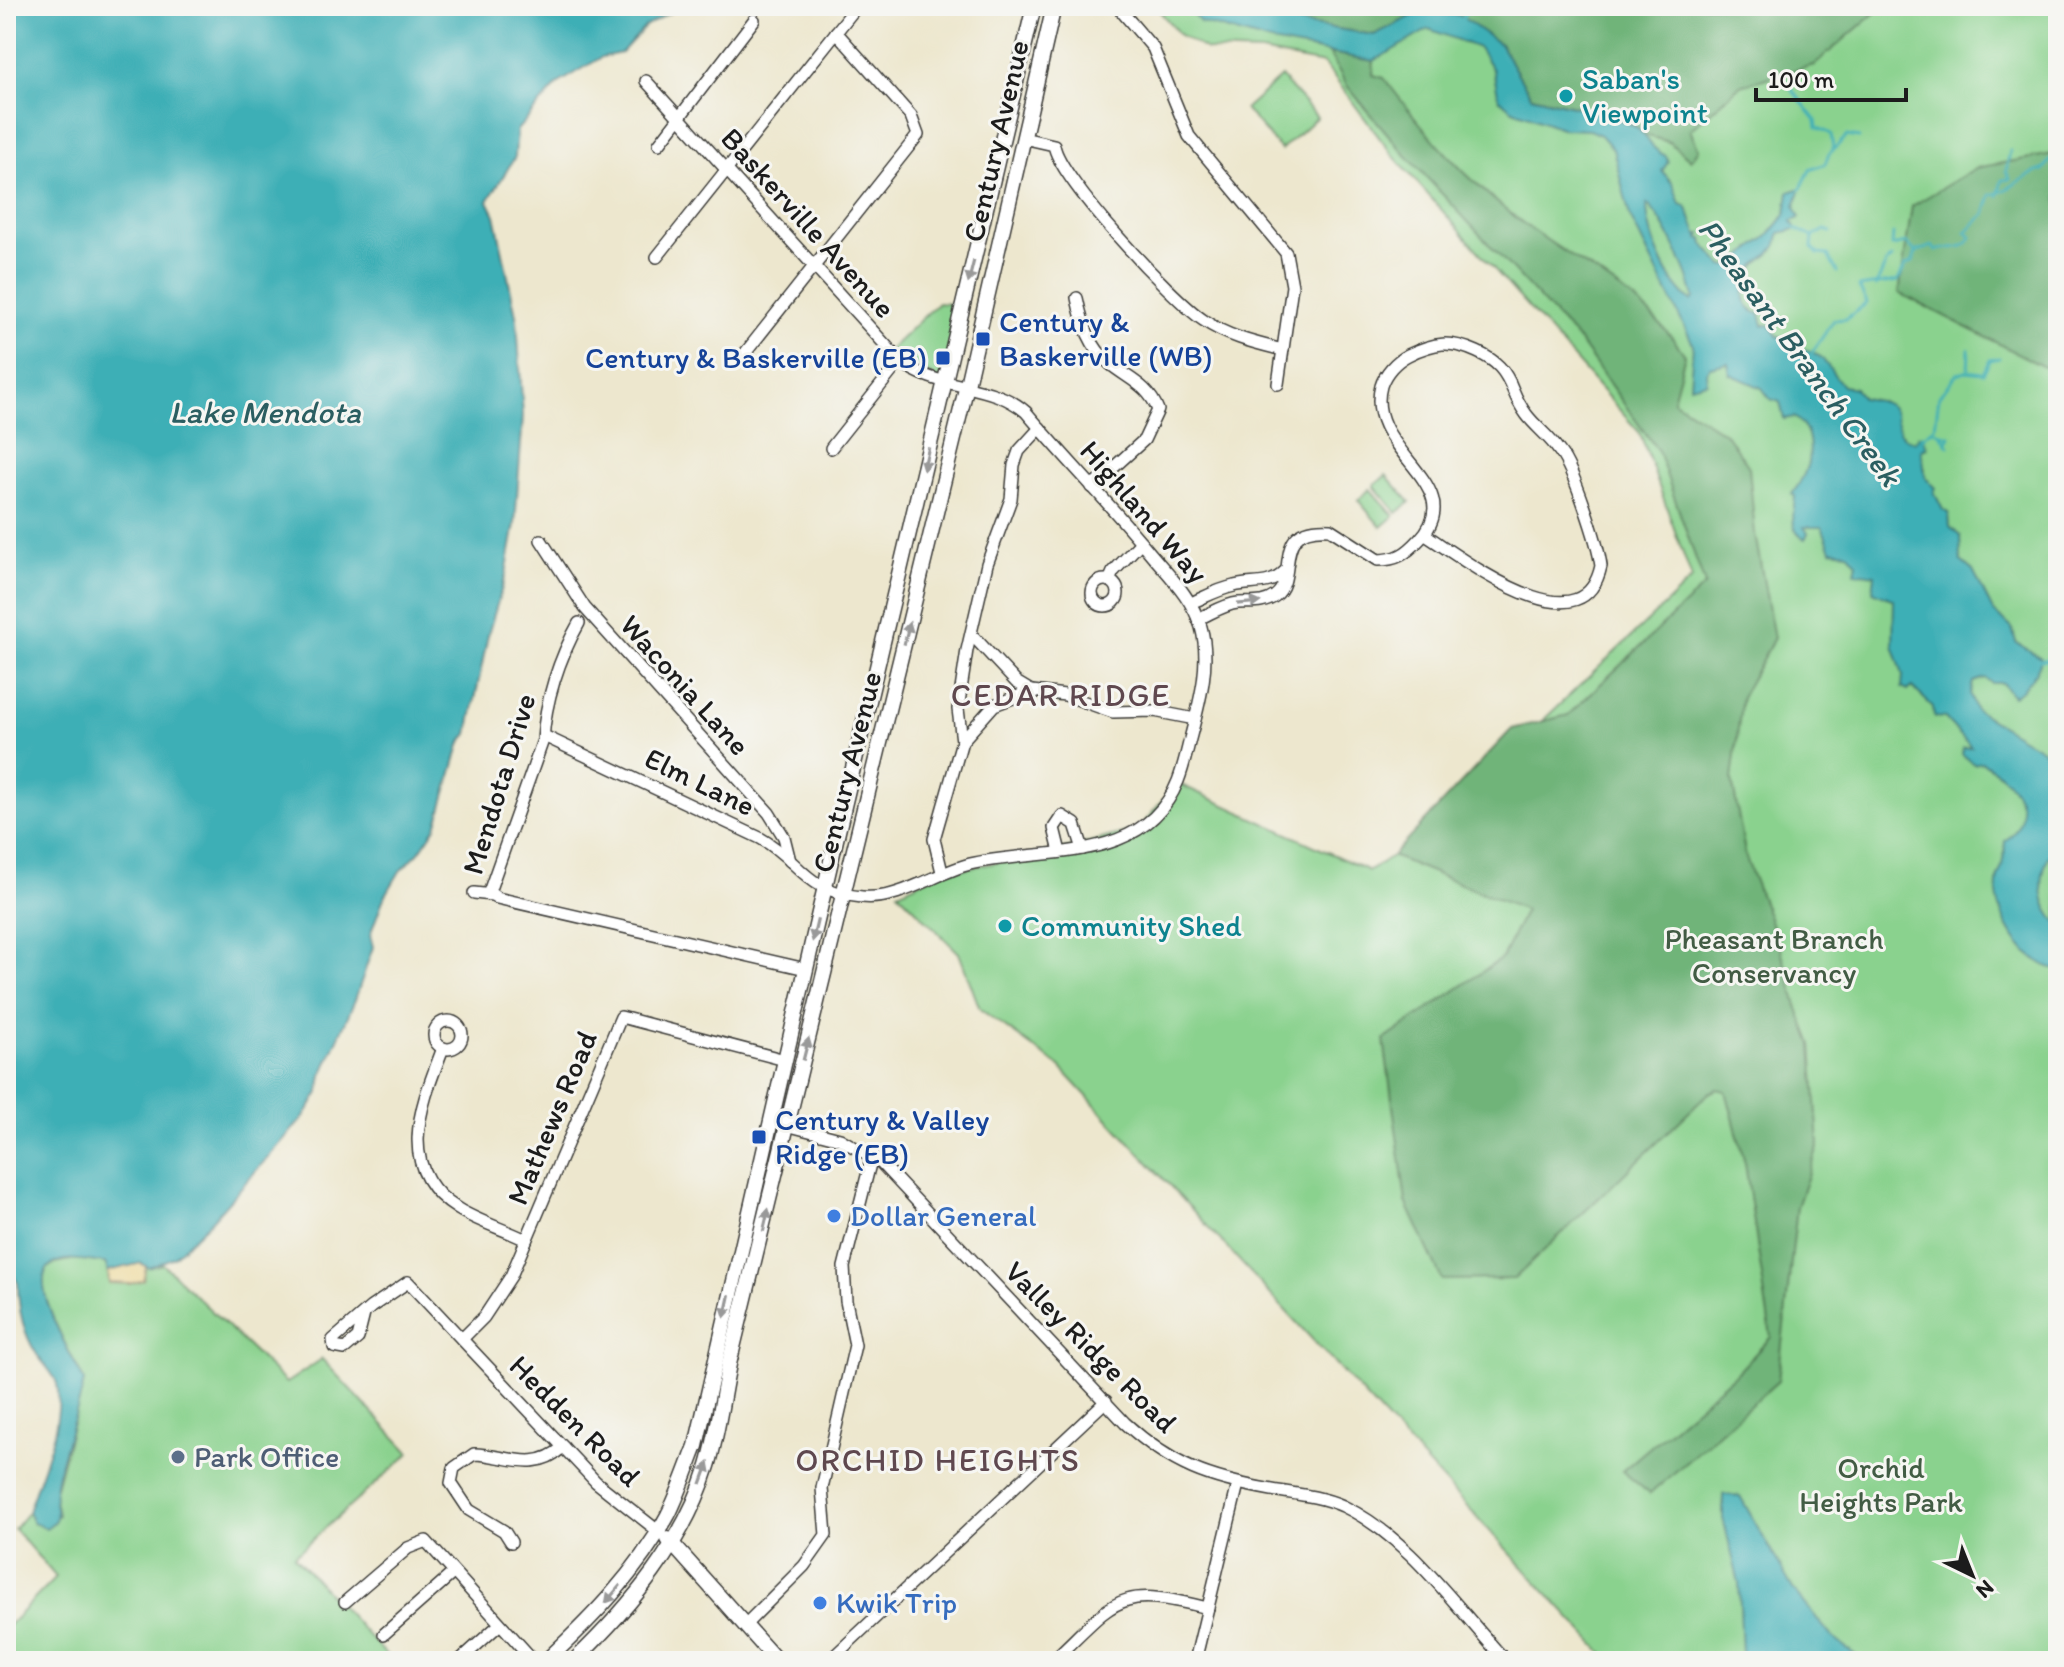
<svg xmlns="http://www.w3.org/2000/svg" width="2064" height="1667" viewBox="0 0 2064 1667" font-family="Itim,sans-serif">
<style>
.green{fill:#8ad28e;stroke:#537755;stroke-width:2}
.forest{fill:#6fb479;stroke:#46684a;stroke-width:2}
.sand{fill:#eeda9e;stroke:#857b5d;stroke-width:2}
.water{fill:#3eafb6;stroke:#2d6669;stroke-width:2;fill-rule:evenodd}
.lines{fill:none;stroke-linecap:round;stroke-linejoin:round}
.stream{stroke:#3eafb6;stroke-width:3}
.minor-casing{stroke:#3b3a37;stroke-width:14}
.major-casing{stroke:#3b3a37;stroke-width:17}
.minor{stroke:#fff;stroke-width:11}
.major{stroke:#fff;stroke-width:14}
.oneway{fill:#999}
.culture-dot{fill:#0f9aa8;stroke:#f6f6f2;stroke-width:3}
.transit-dot{fill:#1a4fb4;stroke:#f6f6f2;stroke-width:3}
.shop-dot{fill:#3f7fe0;stroke:#f6f6f2;stroke-width:3}
.service-dot{fill:#5c6f8a;stroke:#f6f6f2;stroke-width:3}
.labels{text-anchor:middle;stroke-width:6;stroke-linejoin:round;paint-order:stroke}
.culture-label{font-size:30px;fill:#0d838f;stroke:#f6f6f2;text-anchor:start}
.street-label{font-size:30px;fill:#1c1c1c;stroke:#f6f6f2}
.transit-label{font-size:30px;fill:#164399;stroke:#f6f6f2;text-anchor:start}
.park-label{font-size:30px;fill:#425c44;stroke:#f6f6f2}
.shop-label{font-size:30px;fill:#366cbe;stroke:#f6f6f2;text-anchor:start}
.service-label{font-size:30px;fill:#4e5e75;stroke:#f6f6f2;text-anchor:start}
.water-label{font-size:32px;font-style:italic;fill:#2b5e61;stroke:#f6f6f2}
.neighbourhood-label{font-size:32px;letter-spacing:2px;fill:#5f484f;stroke:#f6f6f2}
</style>
<rect width="100%" height="100%" fill="#f6f6f2"/>
<filter id="ink" filterUnits="userSpaceOnUse"><feTurbulence type="fractalNoise" baseFrequency=".0125" numOctaves="2"/><feDisplacementMap in="SourceGraphic" scale="16" xChannelSelector="R" yChannelSelector="G"/><feConvolveMatrix kernelMatrix="1 2 1 2 8 2 1 2 1" color-interpolation-filters="sRGB"/></filter>
<filter id="wash" filterUnits="userSpaceOnUse"><feTurbulence type="fractalNoise" baseFrequency=".006" numOctaves="4" result="noise"/><feDisplacementMap in="SourceGraphic" scale="32" xChannelSelector="R" yChannelSelector="G"/><feGaussianBlur stdDeviation="1.8" result="paint"/><feColorMatrix in="noise" values="0 0 0 0 0 0 0 0 0 0 0 0 0 0 0 0 0 1.4 0 .05"/><feComposite in="paint" operator="in"/></filter>
<g filter="url(#wash)">
<rect width="100%" height="100%" fill="#ede7ce"/>
<g class="green">
<polygon points="1155,6 2058,6 2058,1661 1610,1661 1060,1067 980,1009 959,953 898,892 942,872 1041,855 1139,829 1177,783 1369,871 1392,856 1496,898 1538,725 1692,579 1640,433 1391,153 1324,64 1261,52 1207,50 1180,35"/>
<polygon points="1281,77 1317,117 1281,150 1245,109"/>
<polygon points="938,303 963,305 944,383 889,350"/>
<polygon points="1386,475 1410,502 1397,513 1374,486"/>
<polygon points="1370,489 1394,516 1381,527 1358,500"/>
<path d="M77 1259 105 1263 109 1271 141 1263 149 1268 163 1264 286 1383 322 1359 410 1453 294 1556 392 1661H6V1628L56 1577 14 1529 28 1512 33 1523 58 1515 54 1495 84 1381C74 1359 31 1289 47 1269 53 1261 68 1261 77 1259Z"/>
</g>
<g class="forest">
<polygon points="1205,6 1883,6 1814,65 1741,85 1690,130 1699,149 1691,160 1669,142 1641,134 1635,126 1607,114 1531,96 1500,44 1418,13 1374,35 1240,13 1222,17"/>
<path d="M1329 53 1374 61 1373 75 1384 78C1425 132 1464 178 1519 220 1581 268 1639 288 1685 355L1673 400 1726 434 1749 467 1755 534 1774 638 1742 696 1732 780 1746 858 1780 946 1797 1006 1812 1044 1819 1144 1797 1207 1778 1381 1650 1494 1622 1471 1739 1371 1771 1337 1745 1163 1726 1091 1717 1089 1709 1093 1514 1279 1442 1280 1406 1202 1384 1040 1502 958 1525 910 1392 856 1512 729 1568 715 1705 585 1658 451 1578 340 1403 152 1347 86Z"/>
<polygon points="2058,153 2058,374 1899,293 1912,206 1976,168"/>
</g>
<polygon class="sand" points="141,1263 146,1267 143,1280 130,1284 109,1283 108,1271"/>
<g class="water">
<path d="M6 6H681L645 27 621 53 602 57 559 83 517 130 515 157 488 201 495 215 517 320 523 416 515 524 506 574 488 635 468 734 461 742 436 827 419 852 400 871 383 900 370 935 373 947 355 1000 322 1075 319 1093 304 1117 212 1220 174 1257 149 1268 141 1263 108 1271 105 1263C88 1262 65 1254 50 1266 27 1284 74 1359 84 1381 77 1418 60 1453 55 1490 52 1507 65 1517 46 1528L33 1523 28 1512C39 1473 65 1424 57 1384 55 1374 42 1363 36 1353 22 1331 18 1307 18 1283L13 1275 6 1274Z"/>
<path d="M1172 6H1205L1222 17 1240 13 1374 35 1418 13 1459 15 1500 44 1531 96C1566 105 1604 112 1634 126 1646 132 1649 149 1666 156L1668 162 1662 171 1673 184 1680 204 1686 206 1698 235 1701 234 1699 239H1703L1704 245 1723 266H1729L1768 236 1786 214 1789 192 1801 188 1795 207 1800 218 1792 221 1796 229 1780 233C1778 237 1778 240 1777 244 1773 254 1762 258 1756 265 1742 281 1738 307 1760 314L1763 325H1770L1777 336 1821 357 1843 386 1855 388 1862 398C1870 400 1878 400 1885 403 1905 412 1889 434 1914 442L1921 434 1927 447 1921 450 1926 478 1936 488 1934 492 1943 510 1949 513 1950 527 1960 536 1961 561 1973 571 1993 611 2012 628 2016 642 2041 658C2040 670 2024 690 2013 696L2002 683H1992L1985 678 1973 682 1970 694 1976 710 2045 752 2058 774V853L2048 857C2039 880 2039 905 2058 923V969C2025 965 1994 916 1997 883 1997 873 2003 869 2004 860 2005 854 2004 848 2005 841 2040 814 2012 777 1981 762L1974 764 1962 754 1963 748 1971 747 1945 718 1934 717 1933 707 1912 687 1908 691 1902 688 1903 675 1893 645 1894 600 1873 591 1875 575 1855 572 1857 563 1848 552 1831 550 1822 527H1804L1808 533 1805 539C1788 531 1794 510 1795 496L1792 494C1810 471 1820 436 1794 417L1784 419 1780 402 1770 399 1762 388 1730 374 1728 363 1710 367 1706 372 1707 382 1690 386 1693 344 1630 217 1613 149 1601 135 1589 130 1564 129 1513 110 1499 99 1493 70 1479 48 1429 29 1374 61 1271 42 1200 22 1189 9ZM1647 204C1665 220 1689 273 1694 298L1691 301C1667 283 1647 234 1647 204Z"/>
<polygon points="1723,1494 1740,1496 1793,1589 1831,1636 1863,1661 1751,1661 1742,1654 1739,1583 1723,1518"/>
</g>
<g class="lines">
<g class="stream">
<polyline points="1462,21 1468,6"/>
<polyline points="1782,77 1816,120 1817,127 1831,134 1833,148"/>
<polyline points="1800,190 1810,170 1825,164 1829,154 1847,136 1859,138"/>
<polyline points="1998,196 2002,180 2010,179 2006,171 2010,151"/>
<polyline points="1792,227 1813,237 1812,247 1818,254 1828,255 1837,272"/>
<polyline points="1813,237 1825,230 1831,232"/>
<path d="M1916 252 1932 246 1936 251C1949 245 1965 252 1971 237L1966 232 1985 214 1991 195C2011 191 2024 174 2043 170L2051 159H2058"/>
<polyline points="1876,286 1886,263 1892,258"/>
<polyline points="1811,354 1834,320 1846,319 1867,303 1859,287 1898,281 1905,266 1913,262 1916,252 1906,243 1892,246 1893,234"/>
<polyline points="1968,371 1969,349"/>
<polyline points="1932,430 1941,434 1949,446"/>
<polyline points="1942,434 1950,436 1946,443"/>
<polyline points="1921,439 1935,427 1939,396 1957,374 1965,371 1983,373 1990,360 1999,358"/>
<polyline points="2039,660 2058,659"/>
</g>
</g>
</g>
<g filter="url(#ink)">
<g class="lines">
<g class="minor-casing">
<g id="minor">
<polyline points="1117,6 1153,48 1189,136 1286,253 1292,286 1278,384"/>
<path d="M1023 138 1054 145C1059 179 1172 299 1203 320 1228 337 1255 343 1283 350"/>
<polyline points="659,144 754,20"/>
<polyline points="657,257 857,6"/>
<path d="M1077 298C1082 323 1090 347 1110 364 1130 380 1148 385 1158 410L1144 440 1092 487"/>
<polyline points="746,352 918,135 911,116 836,32"/>
<polyline points="831,448 900,361"/>
<polyline points="541,540 585,608 769,813 784,837 790,861"/>
<circle cx="1105" cy="593" r="13"/>
<polyline points="1109,581 1113,572 1141,542"/>
<path d="M1191 603C1205 597 1219 589 1234 586 1251 581 1270 587 1284 572"/>
<path d="M1198 619C1210 614 1225 604 1238 603 1251 602 1263 605 1275 596 1300 577 1269 525 1330 529L1378 560C1397 560 1406 554 1419 540 1473 484 1363 451 1381 386 1385 373 1396 361 1408 355 1435 342 1450 340 1477 352 1497 361 1505 370 1513 390 1528 426 1541 425 1560 452 1574 470 1598 543 1601 566 1582 653 1461 557 1424 534"/>
<path d="M579 623C559 658 545 702 543 740L489 892 497 898 806 969"/>
<polyline points="973,636 1016,682 1031,691"/>
<path d="M544 736 760 838C803 862 802 891 862 897 899 901 935 873 970 864 1042 847 1144 866 1178 781 1184 766 1187 750 1191 735 1200 701 1211 662 1201 627 1191 595 1167 574 1146 548 1108 502 1065 458 1026 412 991 381 937 391 900 361L646 81"/>
<polyline points="962,741 994,705 1032,691 1065,695 1113,712 1154,711 1195,719"/>
<polyline points="1060,852 1054,828 1062,816 1075,824 1083,849"/>
<polyline points="942,872 934,839 962,741 958,709 967,650 987,564 1011,499 1014,465 1019,451 1040,428"/>
<polyline points="474,893 492,895"/>
<circle cx="448" cy="1035" r="14"/>
<path d="M443 1048C422 1103 393 1169 458 1209 479 1222 504 1229 526 1240"/>
<path d="M771 1121 840 1139 881 1163 1125 1423C1172 1466 1209 1479 1272 1490 1296 1494 1320 1496 1343 1506 1410 1538 1456 1608 1506 1661"/>
<polyline points="364,1314 358,1338 345,1349 334,1347 333,1340 371,1307 408,1282 596,1482 658,1531"/>
<polyline points="462,1339 484,1317 511,1276 621,1017 785,1060"/>
<path d="M511 1542 504 1531 469 1510 451 1483 454 1468 474 1454C508 1455 534 1473 563 1447"/>
<polyline points="345,1602 408,1548 426,1541 534,1661"/>
<polyline points="745,1625 804,1566 826,1535 822,1488 855,1345 846,1301 844,1267 872,1156"/>
<polyline points="384,1634 453,1573"/>
<polyline points="459,1661 499,1625"/>
<polyline points="829,1661 1106,1401"/>
<path d="M1052 1661C1118 1599 1115 1585 1208 1608"/>
<polyline points="1195,1661 1238,1484"/>
</g>
</g>
<g class="major-casing">
<g id="major">
<polyline points="668,1539 777,1661"/>
<path d="M546 1661C593 1617 637 1572 668 1515 679 1493 687 1469 696 1446L830 865 1034 6"/>
<path d="M574 1661C631 1606 684 1543 708 1466 718 1433 722 1398 729 1364L966 389 1054 6"/>
</g>
</g>
<use href="#minor" class="minor"/>
<use href="#major" class="major"/>
</g>
<defs><path id="oneway-solid" d="M-6-.8H1V-3.2L6.5 0L1 3.2V.8H-6Z" transform="scale(2)"/></defs>
<g class="oneway">
<use href="#oneway-solid" transform="translate(971 272) rotate(104)"/>
<use href="#oneway-solid" transform="translate(926 459) rotate(103)"/>
<use href="#oneway-solid" transform="translate(1249 603) rotate(-5)"/>
<use href="#oneway-solid" transform="translate(907 633) rotate(-76)"/>
<use href="#oneway-solid" transform="translate(815 930) rotate(103)"/>
<use href="#oneway-solid" transform="translate(806 1049) rotate(-76)"/>
<use href="#oneway-solid" transform="translate(766 1220) rotate(-77)"/>
<use href="#oneway-solid" transform="translate(727 1306) rotate(102)"/>
<use href="#oneway-solid" transform="translate(705 1473) rotate(-70)"/>
<use href="#oneway-solid" transform="translate(613 1594) rotate(130)"/>
</g>
</g>
<g class="culture-dot">
<circle cx="1566" cy="96" r="8"/>
<circle cx="1005" cy="926" r="8"/>
</g>
<g class="transit-dot">
<rect x="975" y="331" width="16" height="16" rx="4"/>
<rect x="935" y="350" width="16" height="16" rx="4"/>
<rect x="751" y="1129" width="16" height="16" rx="4"/>
</g>
<g class="shop-dot">
<circle cx="834" cy="1216" r="8"/>
<circle cx="820" cy="1603" r="8"/>
</g>
<circle class="service-dot" cx="178" cy="1457" r="8"/>
<g class="labels">
<g class="culture-label">
<text x="1582" y="89">Saban's<tspan x="1582" dy="34">Viewpoint</tspan></text>
<text x="1021" y="936">Community Shed</text>
</g>
<g class="street-label">
<text transform="translate(996 141) rotate(-77)" y="10">Century Avenue</text>
<text transform="translate(808 223) rotate(48)" y="10">Baskerville Avenue</text>
<text transform="translate(1144 512) rotate(49)" y="10">Highland Way</text>
<text transform="translate(685 685) rotate(48)" y="10">Waconia Lane</text>
<text transform="translate(847 772) rotate(-76)" y="10">Century Avenue</text>
<text transform="translate(700 782) rotate(26)" y="10">Elm Lane</text>
<text transform="translate(499 784) rotate(-73)" y="10">Mendota Drive</text>
<text transform="translate(552 1118) rotate(-67)" y="10">Mathews Road</text>
<text transform="translate(1091 1347) rotate(45)" y="10">Valley Ridge Road</text>
<text transform="translate(575 1421) rotate(45)" y="10">Hedden Road</text>
</g>
<g class="transit-label">
<text x="999" y="332">Century &amp;<tspan x="999" dy="34">Baskerville (WB)</tspan></text>
<text x="927" y="368" text-anchor="end">Century &amp; Baskerville (EB)</text>
<text x="775" y="1130">Century &amp; Valley<tspan x="775" dy="34">Ridge (EB)</tspan></text>
</g>
<g class="park-label">
<text x="1774" y="949">Pheasant Branch<tspan x="1774" dy="34">Conservancy</tspan></text>
<text x="1881" y="1478">Orchid<tspan x="1881" dy="34">Heights Park</tspan></text>
</g>
<g class="shop-label">
<text x="850" y="1226">Dollar General</text>
<text x="836" y="1613">Kwik Trip</text>
</g>
<g class="service-label">
<text x="194" y="1467">Park Office</text>
</g>
<g class="water-label">
<text transform="translate(1800 352) rotate(54)" y="11">Pheasant Branch Creek</text>
<text x="265" y="423">Lake Mendota</text>
</g>
<g class="neighbourhood-label">
<text x="1061" y="706">CEDAR RIDGE</text>
<text x="938" y="1471">ORCHID HEIGHTS</text>
</g>
</g>
<rect width="2064" height="1667" fill="none" stroke="#f6f6f2" stroke-width="32"/>
<g transform="translate(1972 1575) rotate(137)" stroke="#f6f6f2" stroke-width="6" paint-order="stroke">
<path d="M0-6L14 30L0 20L-14 30Z" fill="#1c1c1c"/>
<text y="-12" font-size="22" font-weight="bold" text-anchor="middle" fill="#1c1c1c">N</text>
</g>
<path d="M1756 88v12h150v-12" fill="none" stroke="#1c1c1c" stroke-width="4"/>
<text x="1768" y="88" font-size="24" fill="#1c1c1c" stroke="#f6f6f2" stroke-width="6" paint-order="stroke">100 m</text>
</svg>
